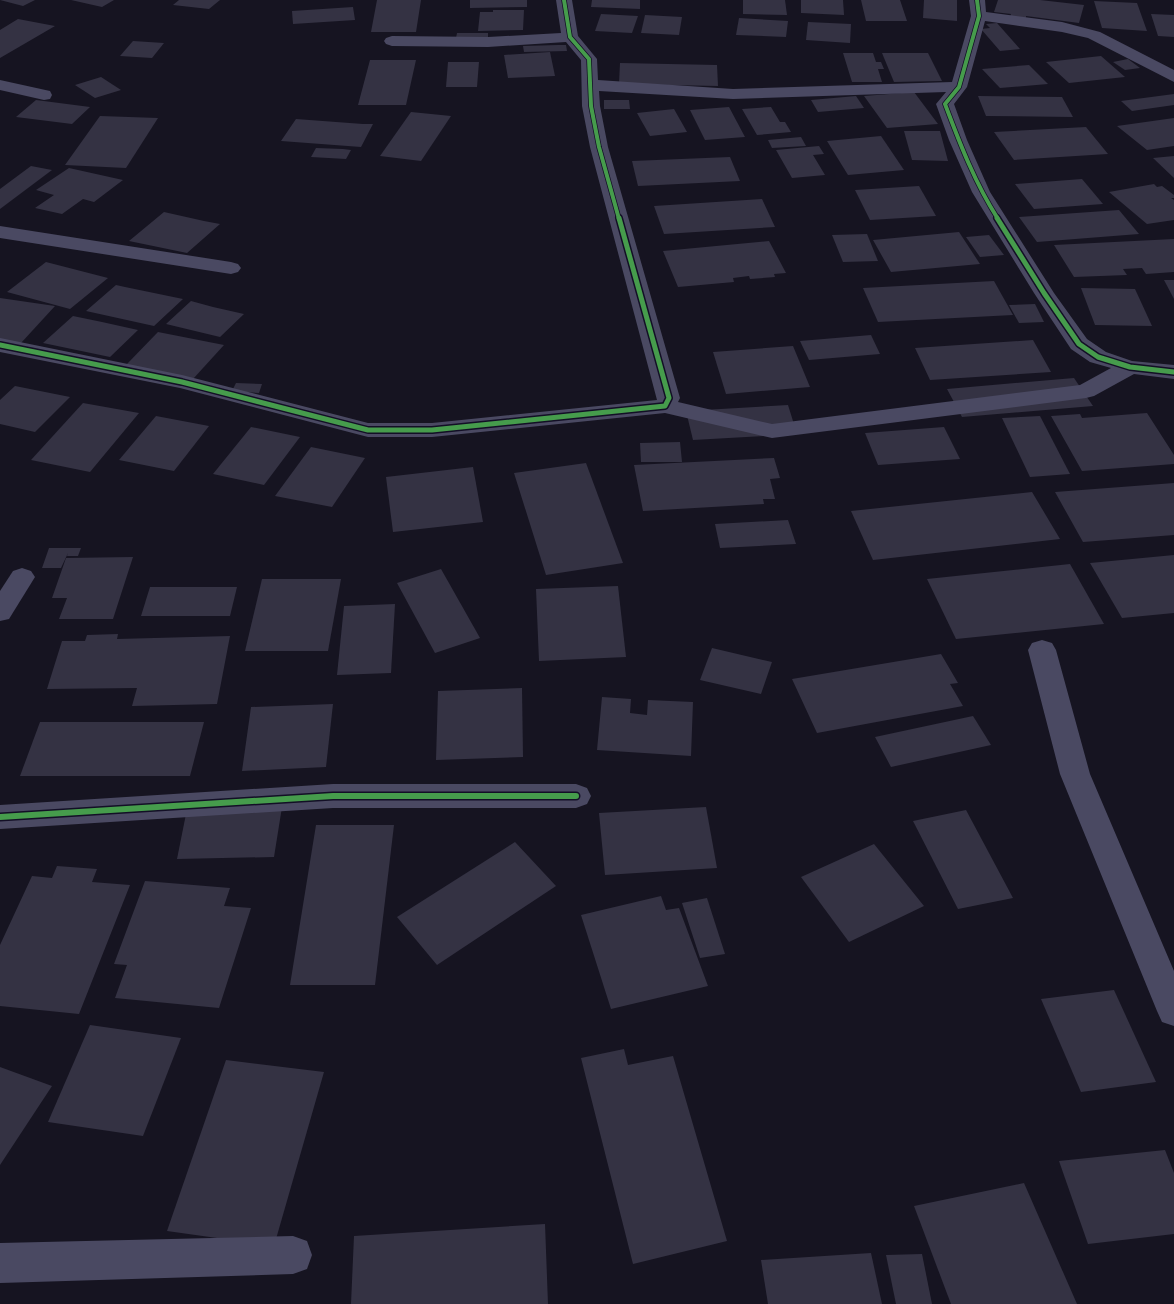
<svg xmlns="http://www.w3.org/2000/svg" width="1174" height="1304" viewBox="0 0 1174 1304" font-family="'Nunito Sans',sans-serif">
<style>
.building{fill:#343243}
.lines{fill:none;stroke-linecap:round;stroke-linejoin:round}
.street{fill:#4a4962;fill-rule:evenodd}
.cycleway-far2-casing{stroke:#130f26;stroke-width:5.5}
.cycleway-far1-casing{stroke:#130f26;stroke-width:8}
.cycleway-casing{stroke:#130f26;stroke-width:9}
.cycleway-far2{stroke:#469c4c;stroke-width:4}
.cycleway-far1{stroke:#469c4c;stroke-width:5}
.cycleway{stroke:#469c4c;stroke-width:6}
</style>
<rect width="100%" height="100%" fill="#161421"/>
<g class="building">
<polygon points="0,0 35,0 23,6"/>
<polygon points="71,0 114,0 102,7"/>
<polygon points="179,0 220,0 209,9 173,5"/>
<polygon points="377,0 421,0 416,32 371,32"/>
<polygon points="470,0 527,0 527,7 470,8"/>
<polygon points="592,0 640,0 640,9 591,7"/>
<polygon points="743,0 785,0 787,15 743,14"/>
<polygon points="801,0 843,0 844,15 801,13"/>
<polygon points="861,0 900,0 907,21 866,21"/>
<polygon points="924,0 957,0 957,21 923,18"/>
<polygon points="998,0 1040,0 1084,5 1079,23 1026,16 1026,19 1010,17 1011,14 994,12"/>
<polygon points="1094,1 1137,3 1147,31 1102,28"/>
<polygon points="353,7 355,20 293,24 292,11"/>
<polygon points="493,10 524,10 523,30 478,31 480,12 493,12"/>
<polygon points="601,14 638,16 632,33 595,31"/>
<polygon points="1151,14 1174,15 1174,37 1158,36"/>
<polygon points="645,15 682,17 679,35 641,33"/>
<polygon points="739,18 788,21 786,37 736,35"/>
<polygon points="18,19 55,26 0,58 0,30"/>
<polygon points="808,22 851,24 850,43 806,40"/>
<polygon points="997,23 1020,49 1000,51 981,29 990,28 986,24"/>
<polygon points="457,33 488,33 488,38 456,38"/>
<polygon points="133,41 164,43 152,58 120,56"/>
<polygon points="558,45 566,45 567,51 524,52 523,46"/>
<polygon points="550,52 555,76 508,78 504,55"/>
<polygon points="843,53 873,53 876,62 881,62 884,69 878,69 882,82 852,82"/>
<polygon points="882,53 928,53 942,81 894,82"/>
<polygon points="1101,56 1125,77 1069,83 1046,62"/>
<polygon points="1128,59 1140,68 1125,70 1113,62"/>
<polygon points="370,60 416,60 406,105 358,105"/>
<polygon points="448,62 479,62 477,87 446,87"/>
<polygon points="620,63 717,65 718,86 619,84"/>
<polygon points="1029,65 1048,84 1000,88 982,69"/>
<polygon points="101,77 121,90 95,98 75,85"/>
<polygon points="914,92 938,124 887,128 864,96"/>
<polygon points="1174,94 1174,105 1132,111 1121,101"/>
<polygon points="856,96 864,108 818,112 811,100"/>
<polygon points="978,96 1062,97 1073,117 986,116"/>
<polygon points="36,100 90,107 72,124 16,117"/>
<polygon points="604,100 629,100 630,109 604,109"/>
<polygon points="729,107 745,137 705,140 690,110"/>
<polygon points="771,107 780,122 785,122 791,132 757,135 742,109"/>
<polygon points="674,109 687,132 650,136 637,113"/>
<polygon points="411,112 451,116 421,161 380,156"/>
<polygon points="100,116 158,118 126,168 65,165"/>
<polygon points="1174,118 1174,146 1147,150 1117,126"/>
<polygon points="296,119 363,124 373,124 361,147 281,141"/>
<polygon points="1086,127 1108,154 1014,160 994,132"/>
<polygon points="904,131 940,131 948,161 912,160"/>
<polygon points="881,136 904,170 848,175 827,141"/>
<polygon points="801,137 806,146 772,148 768,140"/>
<polygon points="819,146 824,154 813,155 825,175 792,178 776,150"/>
<polygon points="316,148 343,149 351,150 346,159 311,157"/>
<polygon points="1174,156 1174,178 1153,158"/>
<polygon points="730,157 740,181 638,186 632,161"/>
<polygon points="31,166 52,170 0,209 0,189"/>
<polygon points="69,168 123,180 94,202 83,199 62,214 35,208 54,195 36,190"/>
<polygon points="1082,179 1103,204 1034,209 1015,184"/>
<polygon points="1154,184 1157,187 1162,186 1174,195 1174,198 1171,198 1174,200 1174,220 1147,224 1109,192"/>
<polygon points="919,186 936,216 870,220 855,190"/>
<polygon points="762,199 775,227 664,234 654,206"/>
<polygon points="1119,210 1139,234 1037,242 1019,217"/>
<polygon points="164,212 204,221 220,224 187,253 129,241"/>
<polygon points="959,232 980,264 891,272 873,240"/>
<polygon points="867,234 878,261 843,262 832,235"/>
<polygon points="989,235 1004,255 980,257 966,237"/>
<polygon points="1174,239 1174,272 1146,274 1142,268 1123,269 1127,275 1074,277 1054,245"/>
<polygon points="769,241 786,273 774,274 775,277 750,279 749,276 733,278 734,282 678,287 663,251"/>
<polygon points="46,262 108,278 70,309 7,292"/>
<polygon points="1164,280 1174,280 1174,299"/>
<polygon points="994,281 1013,315 878,322 863,288"/>
<polygon points="116,285 125,287 183,299 154,326 86,311"/>
<polygon points="1081,288 1135,289 1152,326 1095,325"/>
<polygon points="0,298 55,306 21,343 0,340"/>
<polygon points="191,301 213,307 244,314 220,337 166,324"/>
<polygon points="1035,304 1044,322 1019,323 1009,305"/>
<polygon points="73,316 102,322 138,330 110,357 43,343"/>
<polygon points="158,332 224,345 193,379 126,365"/>
<polygon points="871,335 880,354 809,360 800,341"/>
<polygon points="1033,340 1051,372 930,380 915,348"/>
<polygon points="793,346 810,387 726,394 713,352"/>
<polygon points="1074,378 1093,406 962,417 947,389"/>
<polygon points="236,383 262,384 259,393 232,391"/>
<polygon points="15,386 70,397 35,432 0,424 0,400"/>
<polygon points="83,403 139,413 90,472 31,460"/>
<polygon points="788,405 797,434 693,440 686,411"/>
<polygon points="1147,413 1174,455 1174,464 1082,471 1051,416 1080,414 1082,418"/>
<polygon points="156,416 209,426 174,471 119,460"/>
<polygon points="1040,416 1070,474 1030,477 1002,418"/>
<polygon points="251,427 300,437 264,485 213,474"/>
<polygon points="944,427 960,459 878,465 865,433"/>
<polygon points="680,442 682,462 641,462 640,443"/>
<polygon points="311,447 365,458 332,507 275,496"/>
<polygon points="774,458 780,478 770,479 775,499 763,499 764,504 643,511 634,465"/>
<polygon points="586,463 623,563 546,575 514,473"/>
<polygon points="473,467 483,522 393,532 386,477"/>
<polygon points="1174,483 1174,535 1083,542 1055,492"/>
<polygon points="1032,492 1060,539 873,560 851,511"/>
<polygon points="788,520 796,544 720,548 715,524"/>
<polygon points="49,548 81,548 78,556 67,556 68,553 61,568 42,568"/>
<polygon points="1174,555 1174,613 1122,618 1090,563"/>
<polygon points="133,557 113,619 59,619 67,598 52,598 66,558"/>
<polygon points="1070,564 1104,624 956,639 927,579"/>
<polygon points="441,569 480,638 435,653 397,583"/>
<polygon points="262,579 341,579 328,651 245,651"/>
<polygon points="618,586 626,657 539,661 536,589"/>
<polygon points="150,587 237,587 230,616 141,616"/>
<polygon points="395,604 391,673 337,675 344,606"/>
<polygon points="118,634 117,639 230,636 217,704 132,706 137,688 47,689 62,641 85,641 87,635"/>
<polygon points="712,648 772,662 761,694 700,680"/>
<polygon points="941,654 958,683 950,684 963,706 817,733 792,679"/>
<polygon points="522,688 523,757 436,760 438,691"/>
<polygon points="602,697 631,699 630,713 647,715 648,700 693,702 691,756 597,750"/>
<polygon points="333,704 326,767 242,771 251,707"/>
<polygon points="973,716 991,745 891,767 875,737"/>
<polygon points="40,722 204,722 190,776 20,776"/>
<polygon points="282,807 274,857 177,859 187,809"/>
<polygon points="706,807 717,868 605,875 599,813"/>
<polygon points="966,810 1013,898 958,909 913,821"/>
<polygon points="316,825 394,825 375,985 290,985"/>
<polygon points="515,842 556,886 437,965 397,917"/>
<polygon points="874,844 924,906 849,942 801,877"/>
<polygon points="57,866 97,869 92,882 130,885 79,1014 0,1006 0,945 32,876 52,878"/>
<polygon points="145,881 230,888 224,906 251,908 219,1008 115,998 127,965 114,964"/>
<polygon points="661,896 666,910 679,908 708,986 611,1009 581,915"/>
<polygon points="707,898 725,954 700,958 682,903"/>
<polygon points="1114,990 1156,1082 1081,1092 1041,999"/>
<polygon points="90,1025 181,1038 143,1136 48,1122"/>
<polygon points="624,1049 628,1065 673,1056 727,1241 633,1264 581,1058"/>
<polygon points="226,1060 324,1072 274,1246 167,1231"/>
<polygon points="0,1067 52,1086 0,1165"/>
<polygon points="1165,1150 1174,1173 1174,1234 1088,1244 1059,1161"/>
<polygon points="1024,1183 1077,1304 951,1304 914,1206"/>
<polygon points="545,1224 548,1304 351,1304 354,1236"/>
<polygon points="871,1253 882,1304 768,1304 761,1260"/>
<polygon points="922,1254 932,1304 896,1304 886,1255"/>
</g>
<g class="lines">
<g class="street">
<path d="M556 0H572L578 36 597 59 598 80 733 89 952 82 971 16 969 0H985L986 12 1062 22 1100 32 1174 70V82L1088 38 1062 32 985 21 967 87 954 104 967 140 990 192 1054 293 1087 339 1106 352 1132 361 1174 365V379L1134 374 1094 396 1086 398 772 438 665 413 432 437H368L180 388 0 352V338L182 375 368 423H432L657 400 590 147 582 106 581 60 566 42 488 47 392 46 386 44 384 41 386 38 392 36 488 37 561 33ZM599 91 733 99 946 92 936 104 949 140 972 192 1034 293 1071 349 1090 362 1111 368 1080 385 772 424 678 402 680 398 608 147 600 106Z"/>
<polygon points="0,80 50,91 52,95 50,99 44,100 0,90"/>
<polygon points="0,226 231,262 238,264 241,268 238,272 231,274 0,238"/>
<polygon points="22,568 31,571 35,577 9,619 0,621 0,591 13,571"/>
<polygon points="1042,640 1052,643 1056,650 1090,774 1174,971 1174,1026 1162,1022 1157,1011 1060,774 1028,650 1032,643"/>
<polygon points="333,784 576,784 587,788 591,796 587,804 576,808 333,808 0,829 0,805"/>
<polygon points="293,1236 307,1241 312,1255 307,1269 293,1274 0,1283 0,1243"/>
</g>
<g class="cycleway-far2-casing">
<g id="cycleway-far2">
<polyline points="564,0 570,37 589,59 591,106 599,147 619,219"/>
<path d="M977 0 979 16 959 87 945 104C960 144 975 183 998 219"/>
</g>
</g>
<g class="cycleway-far1-casing">
<g id="cycleway-far1">
<polyline points="997,218 1044,293 1079,344 1098,357 1130,367 1174,372"/>
<polyline points="0,345 182,382 368,430 432,430 665,406 669,398 619,218"/>
</g>
</g>
<g class="cycleway-casing">
<polyline id="cycleway" points="0,817 333,796 576,796"/>
</g>
<use href="#cycleway-far2" class="cycleway-far2"/>
<use href="#cycleway-far1" class="cycleway-far1"/>
<use href="#cycleway" class="cycleway"/>
</g>
</svg>
